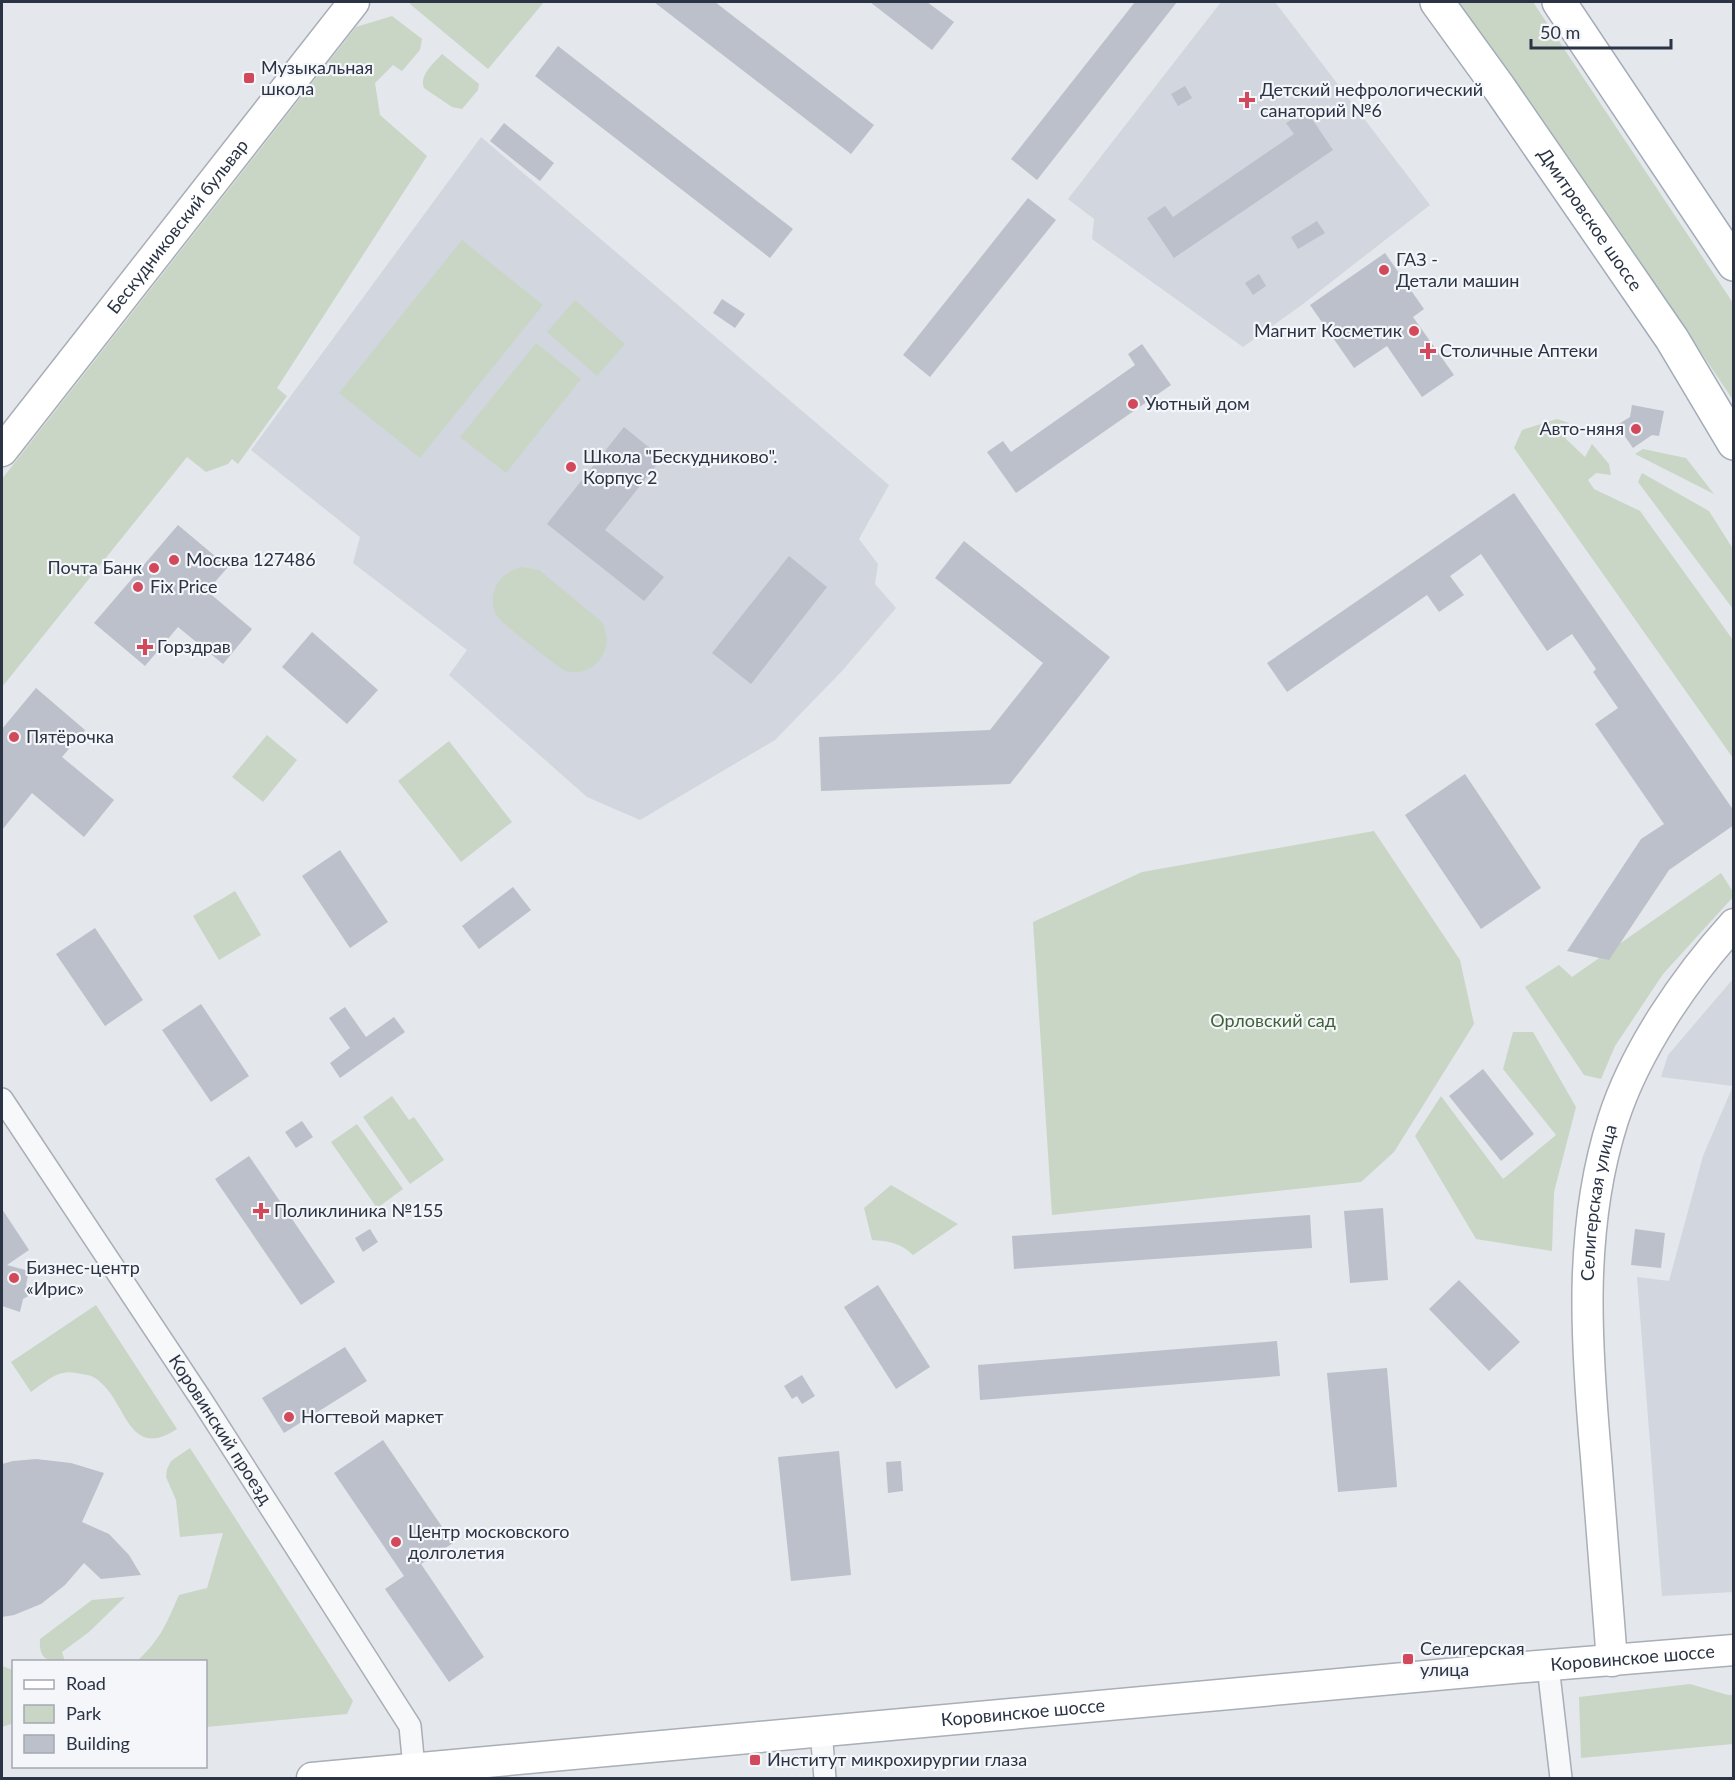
<svg xmlns="http://www.w3.org/2000/svg" width="1735" height="1780" viewBox="0 0 1735 1780" font-family="Lato,sans-serif">
<style>
.built{fill:#d2d6de}
.green{fill:#c9d6c5}
.building{fill:#bbc0ca}
.lines{fill:none;stroke-linecap:round;stroke-linejoin:round}
.street-casing{stroke:#a9aeb7;stroke-width:24}
.secondary-casing{stroke:#a9aeb7;stroke-width:33}
.primary-casing{stroke:#a3abb8;stroke-width:36}
.street{stroke:#f7f8fa;stroke-width:21}
.secondary{stroke:#fff;stroke-width:30}
.primary{stroke:#fff;stroke-width:33}
.poi-dot{fill:#d1495b;stroke:#f4f6f9;stroke-width:2}
.labels{text-anchor:middle;stroke-width:4.5;stroke-linejoin:round;paint-order:stroke}
.poi-label{font-size:18px;fill:#2b3445;stroke:#f4f6f9;text-anchor:start}
.street-label{font-size:18px;fill:#2b3445;stroke:#f4f6f9}
.park-label{font-size:18px;fill:#3f6138;stroke:#f4f6f9}
</style>
<rect width="100%" height="100%" fill="#e4e7ec"/>
<g class="built">
<polygon points="1221,2 1275,2 1430,205 1303,304 1243,347 1092,239 1094,219 1068,199"/>
<polygon points="481,137 889,485 859,539 878,564 875,584 896,608 842,671 775,740 640,820 587,797 449,675 467,650 353,563 360,537 251,450"/>
<polygon points="1733,979 1733,1592 1662,1596 1637,1277 1669,1281 1703,1156 1733,1086 1661,1077 1668,1055"/>
</g>
<g class="green">
<polygon points="411,2 544,2 488,69 410,4"/>
<polygon points="1455,2 1533,2 1733,303 1733,400 1684,327 1574,174"/>
<polygon points="392,16 422,39 420,50 402,71 393,65 375,83 380,115 427,156 277,388 287,396 238,464 232,459 228,464 206,472 187,457 2,687 2,479 356,27"/>
<path d="M442 54 479 84 478 90 462 109 452 107 424 88C419 75 434 63 442 54Z"/>
<polygon points="462,240 543,305 420,458 339,393"/>
<polygon points="575,300 625,344 597,376 547,332"/>
<polygon points="536,343 581,379 506,473 460,437"/>
<polygon points="1557,419 1569,423 1566,439 1585,457 1592,444 1609,464 1611,475 1596,473 1588,480 1594,489 1640,511 1733,640 1733,758 1514,448 1522,430"/>
<polygon points="1643,449 1686,458 1714,494 1635,454"/>
<polygon points="1642,473 1709,511 1733,549 1733,609 1638,482"/>
<path d="M522 567 539 570 601 621C608 633 609 645 602 656 596 667 583 674 570 672 567 671 565 671 562 669 552 662 502 624 497 616 485 594 500 571 522 567Z"/>
<polygon points="267,735 297,760 263,802 232,777"/>
<polygon points="449,741 512,822 461,862 398,781"/>
<polygon points="1374,831 1460,960 1474,1024 1394,1152 1361,1182 1052,1215 1033,922 1142,872"/>
<polygon points="1721,873 1733,892 1733,897 1663,974 1615,1046 1601,1079 1584,1075 1525,987 1559,965 1572,977"/>
<polygon points="235,891 261,935 219,960 193,916"/>
<polygon points="1513,1032 1533,1032 1576,1107 1554,1192 1552,1251 1476,1239 1415,1136 1441,1096 1503,1179 1556,1135 1503,1069"/>
<polygon points="392,1096 409,1120 414,1117 444,1160 410,1184 363,1117"/>
<polygon points="357,1124 403,1189 377,1208 331,1142"/>
<path d="M891 1185 958 1224 913 1255C901 1243 889 1241 872 1240L864 1208Z"/>
<path d="M96 1305 177 1429C128 1461 127 1403 99 1381 94 1376 88 1375 82 1374 76 1373 69 1371 63 1373 52 1375 41 1385 31 1392L11 1362Z"/>
<path d="M190 1448 353 1701 347 1714 206 1727V1662L137 1661C161 1639 166 1624 179 1595L207 1588 223 1533 180 1537 176 1500 166 1477 167 1469 171 1461Z"/>
<path d="M125 1597 89 1632 62 1652 65 1661C46 1662 39 1659 40 1639L92 1600Z"/>
<polygon points="2,1666 13,1670 14,1723 2,1727"/>
<polygon points="1690,1684 1728,1695 1733,1695 1733,1744 1581,1758 1579,1697"/>
</g>
<g class="building">
<polygon points="654,2 715,2 874,125 851,154"/>
<polygon points="870,2 927,2 954,22 932,50"/>
<polygon points="1135,2 1177,2 1037,180 1011,159"/>
<polygon points="558,46 793,229 770,258 535,76"/>
<polygon points="1185,86 1192,98 1178,106 1171,94"/>
<polygon points="1306,110 1333,150 1174,258 1147,218 1165,206 1173,217 1294,134 1286,123"/>
<polygon points="504,123 554,163 540,181 490,141"/>
<polygon points="1028,198 1056,220 930,377 903,355"/>
<polygon points="1317,221 1325,233 1298,249 1291,237"/>
<polygon points="1385,253 1424,309 1413,317 1454,375 1422,397 1387,346 1354,368 1310,305"/>
<polygon points="1259,274 1266,286 1253,295 1245,283"/>
<polygon points="722,299 745,314 735,328 713,313"/>
<polygon points="1142,344 1171,385 1016,493 987,452 1003,441 1011,452 1135,365 1128,354"/>
<polygon points="1632,405 1664,411 1659,436 1652,435 1633,448 1617,425 1630,417"/>
<polygon points="624,427 662,458 605,530 664,577 644,601 547,524"/>
<polygon points="1514,493 1734,811 1734,825 1669,870 1609,960 1567,951 1641,839 1664,824 1595,724 1618,708 1593,672 1596,669 1572,634 1547,651 1481,554 1450,576 1464,595 1439,612 1427,595 1287,692 1267,663"/>
<polygon points="178,525 228,567 207,591 252,629 223,664 178,627 145,666 94,623"/>
<polygon points="964,541 1110,657 1010,784 821,791 819,737 990,730 1043,663 935,578"/>
<polygon points="789,556 827,587 751,684 712,653"/>
<polygon points="312,632 378,690 347,724 282,667"/>
<polygon points="36,688 85,730 62,757 114,800 84,837 32,793 2,830 2,729"/>
<polygon points="1465,774 1541,888 1481,929 1405,815"/>
<polygon points="340,850 388,922 350,948 302,876"/>
<polygon points="513,887 531,910 479,949 462,926"/>
<polygon points="95,928 143,1000 105,1026 56,954"/>
<polygon points="201,1004 249,1076 211,1102 162,1030"/>
<polygon points="345,1007 366,1037 394,1017 405,1032 340,1078 330,1063 350,1048 329,1018"/>
<polygon points="1483,1069 1534,1134 1501,1161 1449,1096"/>
<polygon points="302,1121 313,1137 296,1148 285,1132"/>
<polygon points="249,1156 335,1282 301,1305 215,1179"/>
<polygon points="1383,1208 1388,1280 1350,1283 1344,1211"/>
<polygon points="2,1209 29,1250 7,1265 29,1271 26,1285 32,1294 23,1299 20,1312 2,1306"/>
<polygon points="1310,1215 1312,1248 1014,1269 1012,1236"/>
<polygon points="370,1229 378,1242 363,1252 355,1238"/>
<polygon points="1635,1229 1665,1233 1661,1268 1631,1265"/>
<polygon points="1459,1280 1520,1342 1489,1371 1429,1309"/>
<polygon points="878,1285 930,1367 896,1389 844,1307"/>
<polygon points="1277,1341 1280,1376 980,1400 978,1365"/>
<polygon points="345,1347 367,1381 284,1433 262,1398"/>
<polygon points="1387,1368 1397,1487 1338,1492 1327,1373"/>
<polygon points="802,1375 815,1396 802,1404 797,1396 792,1399 784,1386"/>
<polygon points="383,1440 453,1543 421,1564 484,1657 449,1682 385,1589 404,1576 334,1473"/>
<polygon points="839,1451 851,1575 791,1581 778,1457"/>
<polygon points="36,1459 71,1463 104,1473 82,1522 109,1534 129,1555 141,1575 101,1579 84,1563 65,1585 41,1604 14,1615 2,1617 2,1464 13,1461"/>
<polygon points="901,1461 903,1491 888,1493 886,1462"/>
</g>
<g class="lines">
<g class="street-casing">
<g id="street">
<path id="s1" d="M2 1099 201 1399 410 1726 414 1768"/>
<polyline points="1548,1666 1561,1778"/>
<polyline points="821,1731 825,1778"/>
</g>
</g>
<g class="secondary-casing">
<g id="secondary">
<path id="s2" d="M2 451 354 2"/>
<path id="s3" d="M1612 1661C1607 1593 1601 1525 1596 1457 1586 1344 1578 1229 1613 1120 1635 1051 1685 978 1734 924"/>
<path id="s4" d="M312 1778 1513 1668 1734 1650"/>
</g>
</g>
<g class="primary-casing">
<g id="primary">
<path id="s5" d="M1437 2 1500 89 1672 339 1734 443"/>
<polyline points="1559,2 1734,264"/>
</g>
</g>
<use href="#street" class="street"/>
<use href="#secondary" class="secondary"/>
<use href="#primary" class="primary"/>
</g>
<g class="poi-dot">
<rect x="243" y="72" width="12" height="12" rx="3"/>
<path d="M1244 91h6v6h6v6h-6v6h-6v-6h-6v-6h6z"/>
<circle cx="1384" cy="270" r="6"/>
<circle cx="1414" cy="331" r="6"/>
<path d="M1425 342h6v6h6v6h-6v6h-6v-6h-6v-6h6z"/>
<circle cx="1133" cy="404" r="6"/>
<circle cx="1636" cy="429" r="6"/>
<circle cx="571" cy="467" r="6"/>
<circle cx="174" cy="560" r="6"/>
<circle cx="154" cy="568" r="6"/>
<circle cx="138" cy="587" r="6"/>
<path d="M142 638h6v6h6v6h-6v6h-6v-6h-6v-6h6z"/>
<circle cx="14" cy="737" r="6"/>
<path d="M258 1202h6v6h6v6h-6v6h-6v-6h-6v-6h6z"/>
<circle cx="14" cy="1278" r="6"/>
<circle cx="289" cy="1417" r="6"/>
<circle cx="396" cy="1542" r="6"/>
<rect x="1402" y="1653" width="12" height="12" rx="3"/>
<rect x="749" y="1754" width="12" height="12" rx="3"/>
</g>
<g class="labels">
<g class="poi-label">
<text x="261" y="74">Музыкальная<tspan x="261" dy="21">школа</tspan></text>
<text x="1260" y="96">Детский нефрологический<tspan x="1260" dy="21">санаторий №6</tspan></text>
<text x="1396" y="266">ГАЗ -<tspan x="1396" dy="21">Детали машин</tspan></text>
<text x="1402" y="337" text-anchor="end">Магнит Косметик</text>
<text x="1440" y="357">Столичные Аптеки</text>
<text x="1145" y="410">Уютный дом</text>
<text x="1624" y="435" text-anchor="end">Авто-няня</text>
<text x="583" y="463">Школа "Бескудниково".<tspan x="583" dy="21">Корпус 2</tspan></text>
<text x="186" y="566">Москва 127486</text>
<text x="142" y="574" text-anchor="end">Почта Банк</text>
<text x="150" y="593">Fix Price</text>
<text x="157" y="653">Горздрав</text>
<text x="26" y="743">Пятёрочка</text>
<text x="274" y="1217">Поликлиника №155</text>
<text x="26" y="1274">Бизнес-центр<tspan x="26" dy="21">«Ирис»</tspan></text>
<text x="301" y="1423">Ногтевой маркет</text>
<text x="408" y="1538">Центр московского<tspan x="408" dy="21">долголетия</tspan></text>
<text x="1420" y="1655">Селигерская<tspan x="1420" dy="21">улица</tspan></text>
<text x="767" y="1766">Институт микрохирургии глаза</text>
</g>
<g class="street-label">
<text dy="6" stroke="none"><textPath href="#s5" startOffset="266">Дмитровское шоссе</textPath></text>
<text dy="6" stroke="none"><textPath href="#s2" startOffset="285">Бескудниковский бульвар</textPath></text>
<text dy="6" stroke="none"><textPath href="#s3" startOffset="460">Селигерская улица</textPath></text>
<text dy="6" stroke="none"><textPath href="#s1" startOffset="396">Коровинский проезд</textPath></text>
<text dy="6" stroke="none"><textPath href="#s4" startOffset="1326">Коровинское шоссе</textPath></text>
<text dy="6" stroke="none"><textPath href="#s4" startOffset="714">Коровинское шоссе</textPath></text>
</g>
<g class="park-label">
<text x="1273" y="1027">Орловский сад</text>
</g>
</g>
<rect width="1735" height="1780" fill="none" stroke="#2b3445" stroke-width="6"/>
<rect x="12" y="1660" width="195" height="108" fill="#f4f6f9" stroke="#a4a8b1" stroke-width="1.5"/>
<rect x="24" y="1680" width="30" height="9" fill="#ffffff" stroke="#a4a8b1" stroke-width="1.5"/>
<text x="66" y="1690" font-size="18" fill="#2b3445">Road</text>
<rect x="24" y="1705" width="30" height="18" fill="#c9d6c5" stroke="#a4a8b1" stroke-width="1.5"/>
<text x="66" y="1720" font-size="18" fill="#2b3445">Park</text>
<rect x="24" y="1735" width="30" height="18" fill="#bbc0ca" stroke="#a4a8b1" stroke-width="1.5"/>
<text x="66" y="1750" font-size="18" fill="#2b3445">Building</text>
<path d="M1531 39v9h140v-9" fill="none" stroke="#2b3445" stroke-width="3"/>
<text x="1540" y="39" font-size="18" fill="#2b3445" stroke="#f4f6f9" stroke-width="4.5" paint-order="stroke">50 m</text>
</svg>
